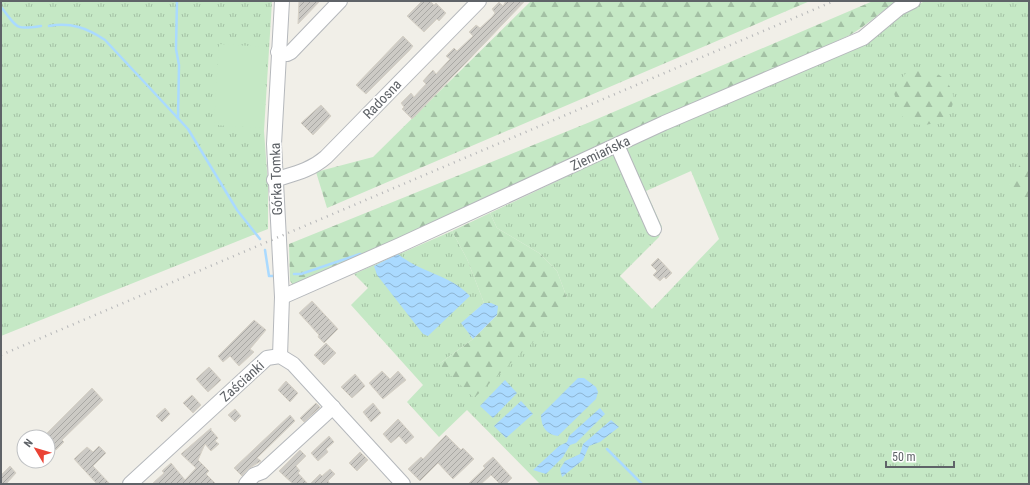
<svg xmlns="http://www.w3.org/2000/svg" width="1030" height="485" viewBox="0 0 1030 485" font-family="'Roboto Condensed',sans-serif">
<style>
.grass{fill:url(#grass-tufts);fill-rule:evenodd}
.forest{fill:url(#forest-firs)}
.garden{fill:#c5e8c5}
.water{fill:url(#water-waves)}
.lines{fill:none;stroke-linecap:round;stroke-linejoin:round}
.stream{stroke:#aadaff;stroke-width:2.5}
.building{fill:url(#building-hatch);stroke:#d6d1c6}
.minor-casing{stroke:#b5b8bc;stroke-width:16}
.minor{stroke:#fff;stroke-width:14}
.rail{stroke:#b6b7b8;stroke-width:2.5;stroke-dasharray:1 5;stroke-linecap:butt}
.labels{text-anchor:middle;stroke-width:3.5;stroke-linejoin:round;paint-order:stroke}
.street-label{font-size:14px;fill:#5f6368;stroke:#fff}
</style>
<defs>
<pattern id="grass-tufts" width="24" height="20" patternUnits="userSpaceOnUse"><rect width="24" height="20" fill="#c5e8c5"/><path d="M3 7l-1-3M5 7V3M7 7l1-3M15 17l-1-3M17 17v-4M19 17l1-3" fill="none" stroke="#a3c0a4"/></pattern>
<pattern id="forest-firs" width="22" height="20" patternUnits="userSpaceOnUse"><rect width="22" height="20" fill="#c5e8c5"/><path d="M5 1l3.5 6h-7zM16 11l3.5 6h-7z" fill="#a3c0a4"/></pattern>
<pattern id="water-waves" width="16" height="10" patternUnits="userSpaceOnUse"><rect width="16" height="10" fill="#aadaff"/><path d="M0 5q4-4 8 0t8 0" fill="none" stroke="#8eb4d2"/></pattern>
<pattern id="building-hatch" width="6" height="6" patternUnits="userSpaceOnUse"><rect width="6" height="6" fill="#cccac5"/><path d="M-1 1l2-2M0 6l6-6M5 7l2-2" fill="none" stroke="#a9a8a4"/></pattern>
</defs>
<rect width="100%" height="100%" fill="#f1efe8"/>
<g class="grass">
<polygon points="1,1 272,1 264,131 268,185 268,229 1,336"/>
<path d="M925 1H1029V484H540L467 410 439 437 407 402 423 385 351 305 368 288 354 274 452 231 467 259 484 303 462 323 473 339 439 364 567 298 557 271 539 253 497 228 490 213 673 126ZM691 171 719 239 652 309 620 276 659 237 662 227 646 191Z"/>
</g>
<g class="forest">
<polygon points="531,1 810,1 327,208 316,172 373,157"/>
<path d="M873 1H899C881 10 868 25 850 35L294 286 290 281 289 244 590 122Z"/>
<path d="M924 68C930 71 938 73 943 78 975 109 925 141 902 116 898 111 896 99 894 93L905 74Z"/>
<polygon points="1029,151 1029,200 1023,201 1012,199 1006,186"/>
<polygon points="490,213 497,228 539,253 557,271 567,298 561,313 550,326 474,398 439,364 473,339 497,315 491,303 484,303 467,259 452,231"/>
</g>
<polygon class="garden" points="219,44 267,47 261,128 214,125"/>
<g class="water">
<path d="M398 254C419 272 451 275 470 296L428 336 423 334 377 275 374 266Z"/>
<polygon points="484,303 491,303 498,306 497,315 473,339 461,323"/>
<path d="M578 378H584L596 387 598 392 596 399 558 436C547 435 541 427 541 415Z"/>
<polygon points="505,380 517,393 493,418 480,406"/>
<polygon points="521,401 533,414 506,438 494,426"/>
<polygon points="600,408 605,414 576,443 570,445 563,457 546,474 533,470 559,446 567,442 569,436"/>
<polygon points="611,420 619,427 600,442 589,446 583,460 562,477 560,469 565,461 580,454 583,444"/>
</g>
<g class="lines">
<g class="stream">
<polyline points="177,1 176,49 179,65 178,118"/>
<path d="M1 7C18 28 14 30 41 26"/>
<path d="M49 26C71 22 87 28 105 40L188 129 237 210 260 239"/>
<polyline points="265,250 269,276 273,276"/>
<polyline points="294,274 301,274 360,254 364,255"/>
<polyline points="607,449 642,484"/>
</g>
</g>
<g class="building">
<polygon points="299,1 320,1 298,24"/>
<polygon points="422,1 430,1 434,5 436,3 446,13 439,21 437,19 424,32 407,16"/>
<polygon points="506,1 525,1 412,119 402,109 404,107 401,103 411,93 414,97 426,84 423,81 433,70 436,74 450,59 446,56 454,48 457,51 473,36 469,32 476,25 480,28 492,17 495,13 492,9 499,2 503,6"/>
<polygon points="403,36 413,46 409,51 366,94 356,85"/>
<polygon points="321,105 331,116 313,135 301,123"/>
<polygon points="658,258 672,273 666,279 664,277 660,281 653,275 657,271 651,265"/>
<polygon points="312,301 338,329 324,343 318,337 319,335 299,313"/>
<polygon points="254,320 266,330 250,349 254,352 239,366 230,356 223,362 218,356"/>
<polygon points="326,343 336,353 324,365 314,355"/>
<polygon points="209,367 221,380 208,392 196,379"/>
<polygon points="382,371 390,379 398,371 406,380 383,399 369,383"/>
<polygon points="355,374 365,386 352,398 341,387"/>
<polygon points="286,381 298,393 290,402 278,390"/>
<polygon points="92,388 103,400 62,440 64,442 56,450 48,443 48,437 43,437"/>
<polygon points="192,395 201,405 193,413 183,403"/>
<polygon points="316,403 320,407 304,422 300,418"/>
<polygon points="373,403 381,413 371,422 363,412"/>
<polygon points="165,408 170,414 162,422 156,416"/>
<polygon points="235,409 241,416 235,422 228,415"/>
<polygon points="290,415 295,421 257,458 261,461 248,469 242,476 234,468"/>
<polygon points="398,419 414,437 406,444 399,436 391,443 383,434"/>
<polygon points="211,428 211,430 218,438 215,441 219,444 211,451 205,444 198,460 209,471 206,474 216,484 152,484 164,473 162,471 171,463 185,480 196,468 181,454"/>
<polygon points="446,435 461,450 463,448 474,459 453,479 438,463 420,481 408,469 421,457 423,459"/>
<polygon points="329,436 334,442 326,449 328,452 318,461 311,453"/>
<polygon points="99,446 106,453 93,466 110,484 97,484 74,459 87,447 93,452"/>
<polygon points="300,450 306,456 296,466 300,471 298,473 308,484 293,484 279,471"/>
<polygon points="360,452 368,460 357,471 349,463"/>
<polygon points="493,457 512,478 506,484 500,484 491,475 481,484 468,484 485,468 483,466"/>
<polygon points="10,466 16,473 6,484 1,484 1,475"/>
<polygon points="330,469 335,474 328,481 330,484 310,484 320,474 322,476"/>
</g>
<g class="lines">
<g class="minor-casing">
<g id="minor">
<polyline points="278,52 287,54 291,52 340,1"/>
<polyline points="617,145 654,229"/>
<path d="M274 180C293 174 310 171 326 157L479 1"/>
<polyline points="282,297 400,245 664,123 863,38 899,8 913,1"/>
<polyline points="280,356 282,297 274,144 282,1"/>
<polyline points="130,484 267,358 280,356 293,364 403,484"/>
<polyline points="246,484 254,475 262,472 333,407"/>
</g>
</g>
<use href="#minor" class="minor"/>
<polyline class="rail" points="1,355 834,1"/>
</g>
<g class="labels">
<g class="street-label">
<text transform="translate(382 99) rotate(-46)" y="5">Radosna</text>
<text transform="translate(600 153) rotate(-25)" y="5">Ziemiańska</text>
<text transform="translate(276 179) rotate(-92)" y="5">Górka Tomka</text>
<text transform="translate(242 381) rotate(-42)" y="5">Zaścianki</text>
</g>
</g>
<rect width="1030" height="485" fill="none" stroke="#5f6368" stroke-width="4"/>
<g transform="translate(36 449) rotate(308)"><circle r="19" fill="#ffffff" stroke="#bfc1c3"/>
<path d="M0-3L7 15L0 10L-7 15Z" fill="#ea4335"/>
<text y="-6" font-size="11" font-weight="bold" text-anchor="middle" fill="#5f6368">N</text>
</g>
<path d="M886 461v6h68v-6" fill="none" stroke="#5f6368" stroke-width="2"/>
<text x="892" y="461" font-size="12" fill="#5f6368" stroke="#ffffff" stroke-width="3" paint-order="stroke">50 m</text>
</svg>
